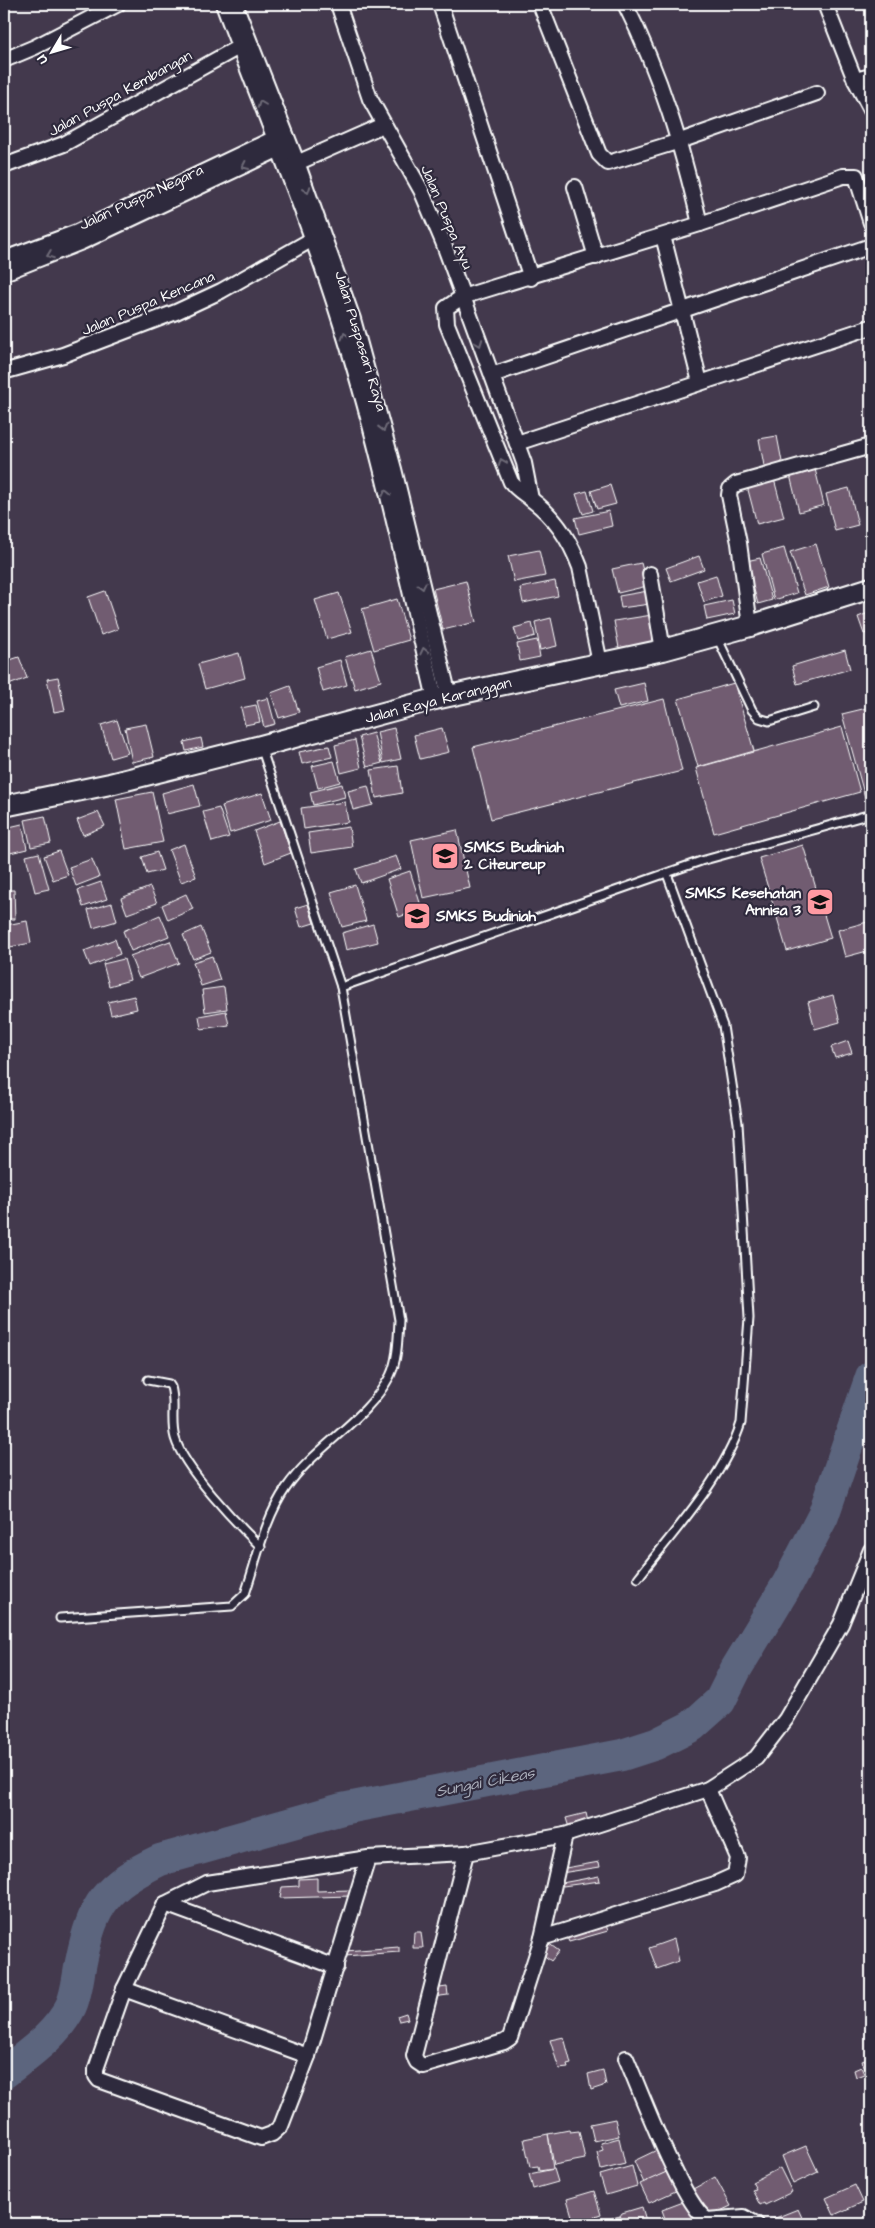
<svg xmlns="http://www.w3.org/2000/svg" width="875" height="2228" viewBox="0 0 875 2228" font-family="'Architects Daughter',sans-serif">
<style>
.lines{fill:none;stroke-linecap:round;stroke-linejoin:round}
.river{stroke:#5c657e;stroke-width:32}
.building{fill:#715b71;stroke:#fff}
.lane-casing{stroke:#fff;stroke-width:11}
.street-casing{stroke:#fff;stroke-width:18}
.secondary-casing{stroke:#fff;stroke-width:24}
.lane{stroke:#2f2a3d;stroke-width:7}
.street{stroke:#2f2a3d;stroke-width:14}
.secondary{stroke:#2f2a3d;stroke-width:20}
.oneway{stroke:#6d6a77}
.labels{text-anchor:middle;stroke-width:4.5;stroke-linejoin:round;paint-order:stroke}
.street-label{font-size:15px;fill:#fff;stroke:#2f2a3d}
.poi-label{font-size:15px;font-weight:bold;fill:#fff;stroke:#2f2a3d;text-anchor:start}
.water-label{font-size:16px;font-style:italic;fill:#aeb2be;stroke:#2f2a3d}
</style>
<rect width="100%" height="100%" fill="#43394d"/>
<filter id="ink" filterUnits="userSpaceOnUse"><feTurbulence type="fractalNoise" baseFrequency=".02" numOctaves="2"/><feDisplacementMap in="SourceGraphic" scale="10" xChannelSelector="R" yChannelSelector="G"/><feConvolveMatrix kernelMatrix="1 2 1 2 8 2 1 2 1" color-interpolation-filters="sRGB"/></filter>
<g filter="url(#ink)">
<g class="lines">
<path class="river" d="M4 2073C28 2054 57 2035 71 2006 77 1993 78 1976 81 1962 93 1903 106 1886 160 1860L342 1809 622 1755 656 1744 692 1726 720 1701 736 1669 788 1583 823 1516 871 1377"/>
</g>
<g class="building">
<polygon points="777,436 783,467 765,471 759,439"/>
<polygon points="815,469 824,505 799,512 790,475"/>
<polygon points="774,479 784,517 757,524 747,486"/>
<polygon points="610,485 616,504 597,509 591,491"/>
<polygon points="849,488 858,525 835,531 826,494"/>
<polygon points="587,491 593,511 583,514 576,494"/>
<polygon points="609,511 612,526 579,534 575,518"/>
<polygon points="816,544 829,587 805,595 790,552"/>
<polygon points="784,548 797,593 774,600 762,554"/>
<polygon points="539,550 545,576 514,582 508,556"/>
<polygon points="699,556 704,569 671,581 666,568"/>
<polygon points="760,558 772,600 758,604 746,561"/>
<polygon points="641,563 647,586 618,593 612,569"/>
<polygon points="716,575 722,596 704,602 697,581"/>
<polygon points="466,581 476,622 443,630 433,589"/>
<polygon points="555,581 558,596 523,603 520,588"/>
<polygon points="105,591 118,629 101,635 88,597"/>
<polygon points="648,591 650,604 621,608 619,596"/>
<polygon points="339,593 352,632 327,639 315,600"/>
<polygon points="397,599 409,640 374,650 362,609"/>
<polygon points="732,600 735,614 707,620 704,606"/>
<polygon points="871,612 871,632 864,634 858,617"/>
<polygon points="652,615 656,641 619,648 614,621"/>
<polygon points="551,618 557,646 540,650 535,622"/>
<polygon points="532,623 535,636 518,641 514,628"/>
<polygon points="537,640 540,657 520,661 517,644"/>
<polygon points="371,649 381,681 355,689 345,657"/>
<polygon points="845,650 850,669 797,684 792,666"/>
<polygon points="239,653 245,678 205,689 198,664"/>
<polygon points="19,657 27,678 6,686 4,679 4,662"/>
<polygon points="340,660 347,685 323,692 316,667"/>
<polygon points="58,677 65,710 54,712 47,679"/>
<polygon points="644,683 648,701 619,708 614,690"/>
<polygon points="734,683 754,751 698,767 678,699"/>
<polygon points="290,686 299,712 279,718 271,693"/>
<polygon points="268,698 275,724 264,727 257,701"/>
<polygon points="664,699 682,771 491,819 473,747"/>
<polygon points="256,705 260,722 245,725 241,708"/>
<polygon points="871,707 871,799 866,801 842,714"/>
<polygon points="117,720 128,753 111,758 101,725"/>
<polygon points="146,724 154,757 132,762 125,728"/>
<polygon points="842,727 860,792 714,833 696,768"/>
<polygon points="394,728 401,759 383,763 377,732"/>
<polygon points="442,728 449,752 420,759 414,735"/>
<polygon points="373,733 382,763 367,767 359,737"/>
<polygon points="201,738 203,747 186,751 184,742"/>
<polygon points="355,740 361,768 341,773 335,745"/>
<polygon points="329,746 332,757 302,764 299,752"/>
<polygon points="334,761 340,782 318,788 312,766"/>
<polygon points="398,766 402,793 376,798 371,770"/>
<polygon points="194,784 200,806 167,814 162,793"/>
<polygon points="342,784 345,797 313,805 310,792"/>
<polygon points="368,786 373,805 353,810 348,791"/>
<polygon points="152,792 163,842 126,849 116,799"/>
<polygon points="262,793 271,820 230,833 222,806"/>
<polygon points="345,802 348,822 304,829 301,808"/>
<polygon points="219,808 229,837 212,842 203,812"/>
<polygon points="98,812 105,826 83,835 77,820"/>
<polygon points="45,816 51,843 31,847 25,820"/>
<polygon points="280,821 291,853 265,863 254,831"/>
<polygon points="22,824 27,849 10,853 5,828"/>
<polygon points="349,827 352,847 311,853 308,833"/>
<polygon points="457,830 470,888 423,898 411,840"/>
<polygon points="184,844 196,877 181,882 169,850"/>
<polygon points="803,845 831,938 787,951 759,858"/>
<polygon points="59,851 68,875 53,880 44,856"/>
<polygon points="157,852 163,870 147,874 142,857"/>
<polygon points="39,853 49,889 35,892 26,856"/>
<polygon points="396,856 401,869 361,883 356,869"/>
<polygon points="92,859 99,877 76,886 69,867"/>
<polygon points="410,871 422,909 399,917 387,879"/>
<polygon points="101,882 107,899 83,907 78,890"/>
<polygon points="355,885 366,921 342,927 331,892"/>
<polygon points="150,887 157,903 127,914 121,898"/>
<polygon points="4,890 14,890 15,919 4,919"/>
<polygon points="186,894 193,909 168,920 162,905"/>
<polygon points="112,903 117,921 93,928 88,910"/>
<polygon points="308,904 314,923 301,927 295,908"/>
<polygon points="160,915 169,936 131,951 123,931"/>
<polygon points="27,921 31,943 10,947 6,925"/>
<polygon points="871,921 871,950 845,957 838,930"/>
<polygon points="373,924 378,942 346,950 342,933"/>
<polygon points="201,927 211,952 193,959 183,935"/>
<polygon points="115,939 120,954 90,966 84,951"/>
<polygon points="170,941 179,963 139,978 130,956"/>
<polygon points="212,956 220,980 201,986 193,962"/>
<polygon points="124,959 130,980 109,986 103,964"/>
<polygon points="224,987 227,1009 205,1012 202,990"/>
<polygon points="833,995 840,1022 815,1029 808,1002"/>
<polygon points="134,996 137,1009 111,1015 108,1002"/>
<polygon points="226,1011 229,1025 201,1029 199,1016"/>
<polygon points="848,1041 852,1053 835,1058 831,1047"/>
<polygon points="586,1813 589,1826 570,1831 566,1818"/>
<polygon points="599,1862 600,1867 561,1873 560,1869"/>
<polygon points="599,1876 600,1881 563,1886 562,1883"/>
<polygon points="317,1878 317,1891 351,1890 351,1896 280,1898 282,1887 299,1886 299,1879"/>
<polygon points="606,1925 608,1931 569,1942 567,1937"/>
<polygon points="414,1932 421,1932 423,1948 413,1948"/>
<polygon points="674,1939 679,1961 657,1969 649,1948"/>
<polygon points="548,1943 559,1951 551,1961 541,1953"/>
<polygon points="399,1947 399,1952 345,1956 345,1951"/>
<polygon points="447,1987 448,1995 433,1997 432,1989"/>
<polygon points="406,2013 408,2019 399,2021 397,2016"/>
<polygon points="564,2037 571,2064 567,2065 568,2068 559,2069 550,2040"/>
<polygon points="870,2058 871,2071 867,2073 862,2061"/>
<polygon points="861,2067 864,2074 856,2077 854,2070"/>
<polygon points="603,2070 606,2085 591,2090 588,2074"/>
<polygon points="615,2119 619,2136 594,2141 590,2124"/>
<polygon points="569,2130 570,2132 579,2131 585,2159 554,2165 548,2134"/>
<polygon points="548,2134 553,2169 539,2171 538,2166 530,2167 524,2139"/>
<polygon points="619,2138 625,2164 601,2170 597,2152 603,2150 601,2143"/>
<polygon points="806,2146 818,2172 793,2184 782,2156"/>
<polygon points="659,2149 671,2170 644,2183 634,2161"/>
<polygon points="632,2166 637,2186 606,2195 600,2175"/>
<polygon points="780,2168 792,2192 765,2205 764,2203 760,2205 752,2190 756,2189 752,2182"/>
<polygon points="554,2169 558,2182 533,2189 529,2174"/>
<polygon points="671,2170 680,2189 649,2203 640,2184"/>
<polygon points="715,2177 731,2206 707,2217 693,2189"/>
<polygon points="855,2185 863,2202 834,2215 826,2198"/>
<polygon points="594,2191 601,2215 574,2223 567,2199"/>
<polygon points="686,2201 695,2219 682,2224 667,2224 662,2210"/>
<polygon points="642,2207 647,2224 622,2224 620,2216 622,2213"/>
<polygon points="798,2209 805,2224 769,2224 768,2221"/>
<polygon points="620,2216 622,2224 603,2224 602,2221"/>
</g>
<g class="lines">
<g class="lane-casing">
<g id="lane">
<polyline points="717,637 752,710 759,718 769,721 814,707"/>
<polyline points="341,987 701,861 871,814"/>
<path d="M148 1380 169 1384 171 1387C176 1403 170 1421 175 1438 184 1469 237 1524 261 1547"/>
<path d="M638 1578C674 1531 723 1479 741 1423L749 1318 738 1123 723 1026 667 874"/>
<path d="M60 1618 232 1606 245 1594C257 1559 265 1518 286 1488 315 1446 366 1421 390 1376 398 1359 398 1338 399 1320L341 987 261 747"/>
</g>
</g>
<g class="street-casing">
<g id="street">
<path d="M223 4C262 109 306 212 339 318 379 443 405 572 435 699"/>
<polyline points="235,4 297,162 353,319 394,469 449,696"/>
<polyline points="338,4 370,99 421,190 443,242 524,463 531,499"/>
<polyline points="440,4 531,278"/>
<polyline points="540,4 599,154 608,163 680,141 817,93"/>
<path d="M625 4C661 75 682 147 700 224"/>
<polyline points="825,4 855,80 871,110"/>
<polyline points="4,60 35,47 118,4"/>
<polyline points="855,80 871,76"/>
<polyline points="4,166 64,144 246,43"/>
<polyline points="290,166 383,125"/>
<polyline points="575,187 596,257"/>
<polyline points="663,236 700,382"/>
<polyline points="4,259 77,232 281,135"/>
<polyline points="4,273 82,242 286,146"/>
<polyline points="4,370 10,370 63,355 176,312 221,291 318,236"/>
<polyline points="492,375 871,246"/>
<polyline points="517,443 871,327"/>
<polyline points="650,574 663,650"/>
<polyline points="750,626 739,543 729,495 730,489 736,484 871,446"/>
<path d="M600 663 580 567C570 540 555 517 532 500 524 493 518 491 511 482L447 324 446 308 462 297 700 224 843 176H856L871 223"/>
<polyline points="565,1835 542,1938 715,1884 735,1875 738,1858 708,1789"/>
<polyline points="368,1858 308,2056 281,2126 272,2134 261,2138 99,2080 96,2076 96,2069 124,1989 165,1904 207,1883 368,1858 466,1853"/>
<polyline points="165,1904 336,1967"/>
<polyline points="542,1938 510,2038 504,2042 423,2066 417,2062 414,2056 466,1853 565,1835 708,1789 756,1758 786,1719 841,1624 871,1550"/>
<polyline points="124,1989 308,2056"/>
<path d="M626 2058C640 2090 682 2203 707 2220L744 2217 756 2224"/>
</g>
</g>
<g class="secondary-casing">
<polyline id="secondary" points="4,806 110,784 261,746 435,699 663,650 750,626 871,588"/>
</g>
<use href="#lane" class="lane"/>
<use href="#street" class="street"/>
<use href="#secondary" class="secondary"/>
</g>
<defs><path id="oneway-chevron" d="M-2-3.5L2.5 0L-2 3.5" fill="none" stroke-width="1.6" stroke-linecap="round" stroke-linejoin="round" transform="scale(1.25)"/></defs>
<g class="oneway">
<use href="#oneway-chevron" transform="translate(261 104) rotate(-111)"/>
<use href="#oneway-chevron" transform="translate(245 166) rotate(155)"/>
<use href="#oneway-chevron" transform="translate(307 190) rotate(70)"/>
<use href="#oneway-chevron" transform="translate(50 255) rotate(159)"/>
<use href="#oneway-chevron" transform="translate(345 336) rotate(-106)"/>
<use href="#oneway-chevron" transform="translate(479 343) rotate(69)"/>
<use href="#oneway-chevron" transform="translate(383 428) rotate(76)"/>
<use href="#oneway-chevron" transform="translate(502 462) rotate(-112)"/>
<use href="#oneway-chevron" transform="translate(386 493) rotate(-103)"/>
<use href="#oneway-chevron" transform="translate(422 586) rotate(76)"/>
<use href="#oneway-chevron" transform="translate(424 651) rotate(-103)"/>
</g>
</g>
<defs>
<g id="school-square" transform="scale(1.4375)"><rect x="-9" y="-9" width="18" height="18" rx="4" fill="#ff9aa2" stroke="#2f2a3d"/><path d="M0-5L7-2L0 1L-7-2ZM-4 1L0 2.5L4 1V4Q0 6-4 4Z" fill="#111"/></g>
</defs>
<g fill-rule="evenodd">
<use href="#school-square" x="445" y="856"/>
<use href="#school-square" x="820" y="902"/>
<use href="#school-square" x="417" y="916"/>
</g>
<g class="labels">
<g class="street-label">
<text transform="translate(120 93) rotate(-29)" y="5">Jalan Puspa Kembangan</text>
<text transform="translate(141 197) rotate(-25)" y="5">Jalan Puspa Negara</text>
<text transform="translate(447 217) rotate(67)" y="5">Jalan Puspa Ayu</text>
<text transform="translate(148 303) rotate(-23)" y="5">Jalan Puspa Kencana</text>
<text transform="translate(361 341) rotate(73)" y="5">Jalan Puspasari Raya</text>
<text transform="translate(438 700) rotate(-14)" y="5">Jalan Raya Karanggan</text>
</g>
<g class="poi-label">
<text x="464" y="852">SMKS Budiniah<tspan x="464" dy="17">2 Citeureup</tspan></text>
<text x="801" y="898" text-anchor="end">SMKS Kesehatan<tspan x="801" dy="17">Annisa 3</tspan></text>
<text x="436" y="921">SMKS Budiniah</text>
</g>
<g class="water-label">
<text transform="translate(485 1781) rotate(-11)" y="6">Sungai Cikeas</text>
</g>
</g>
<rect width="875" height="2228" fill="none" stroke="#2f2a3d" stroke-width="20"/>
<rect x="10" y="10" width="855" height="2208" fill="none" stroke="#fff" stroke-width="2" filter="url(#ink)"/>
<g transform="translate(52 52) rotate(232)" stroke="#2f2a3d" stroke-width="4" paint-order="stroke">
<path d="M0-4L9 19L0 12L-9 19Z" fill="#ffffff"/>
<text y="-8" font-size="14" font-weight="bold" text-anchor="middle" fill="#ffffff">U</text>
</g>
</svg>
